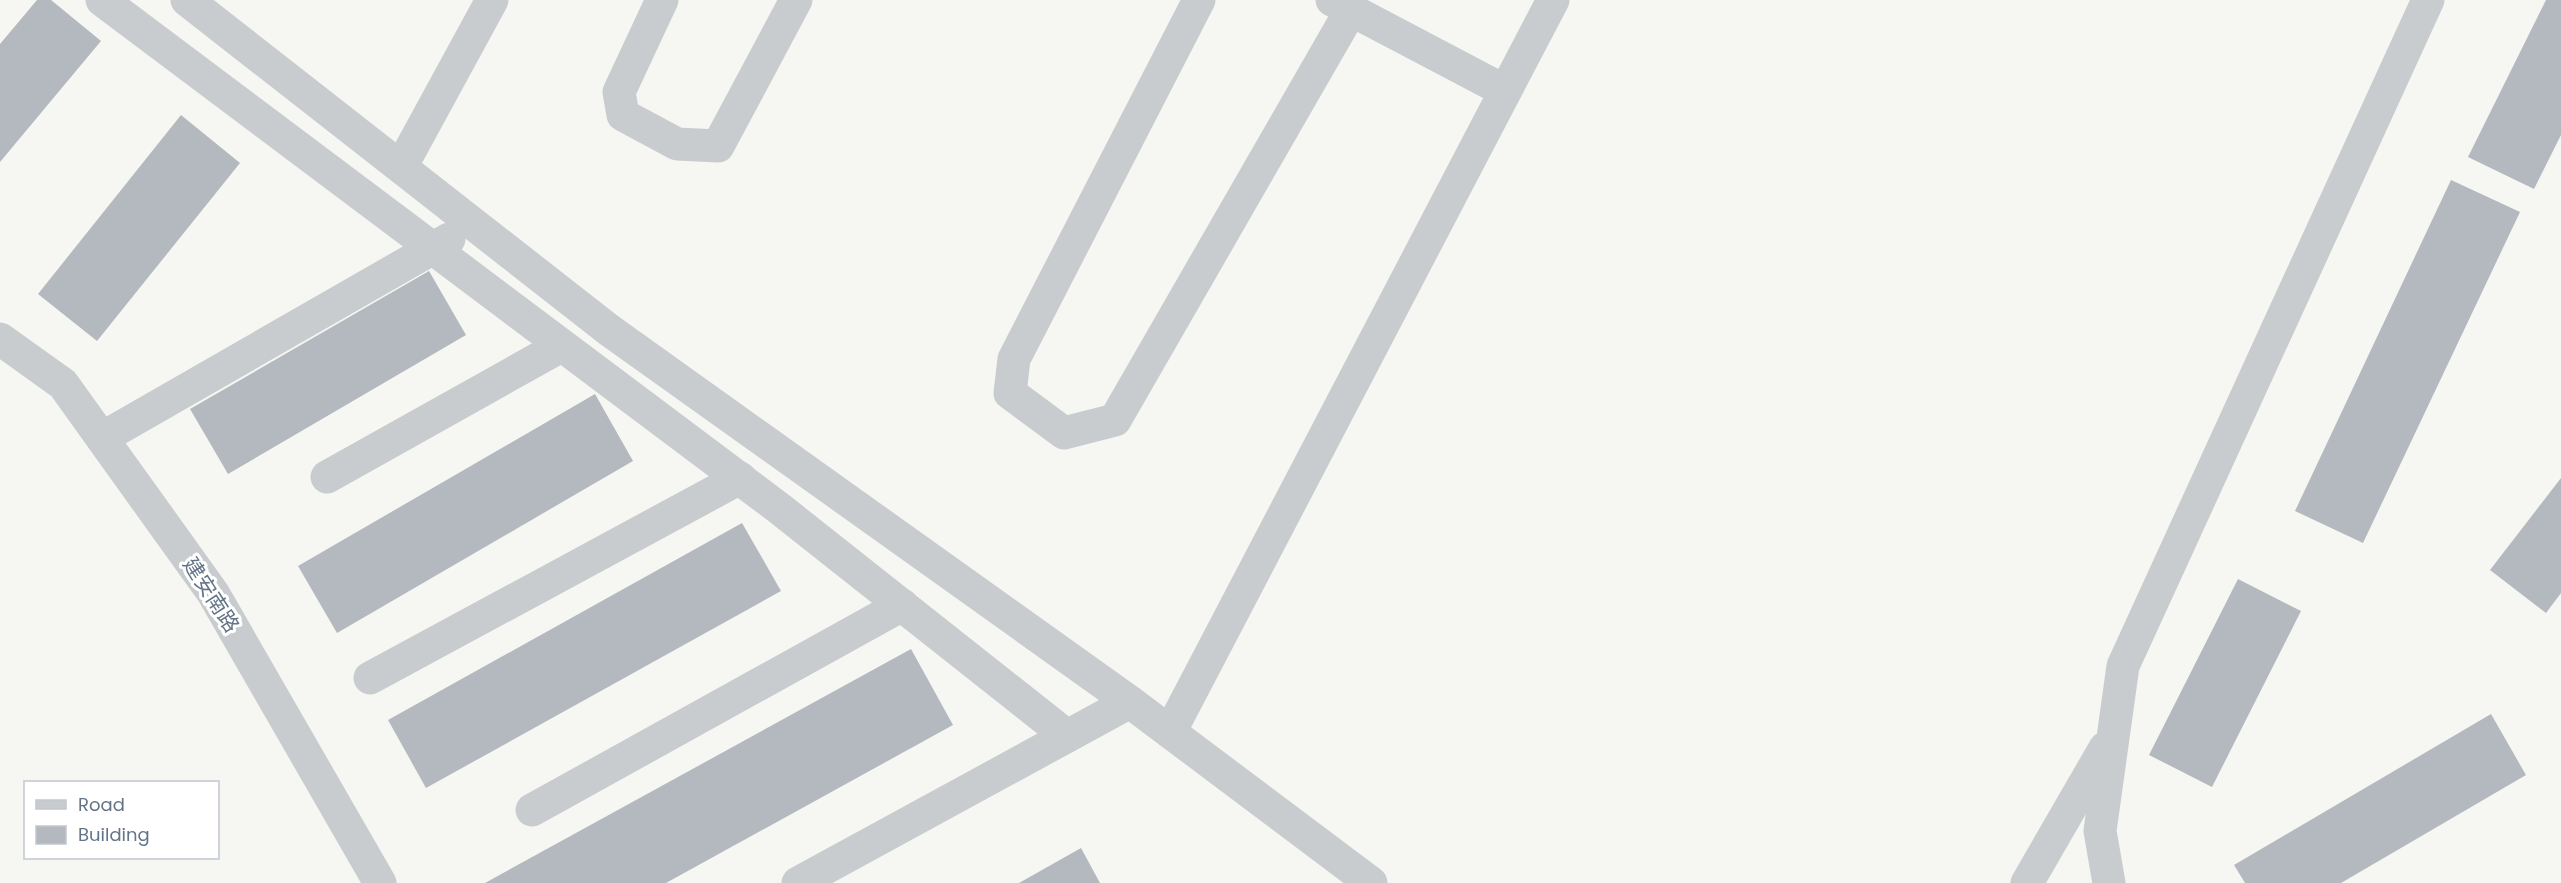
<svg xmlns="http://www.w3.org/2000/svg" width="2561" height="883" viewBox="0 0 2561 883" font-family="Poppins,'Noto Sans SC',sans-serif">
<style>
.building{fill:#b3b9bf}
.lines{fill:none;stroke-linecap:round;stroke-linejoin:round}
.minor{stroke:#c9cccf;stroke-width:33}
.labels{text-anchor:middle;stroke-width:6;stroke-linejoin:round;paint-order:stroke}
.street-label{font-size:21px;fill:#637487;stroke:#fff}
</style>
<rect width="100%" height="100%" fill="#f6f7f3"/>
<g class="building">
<polygon points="37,0 51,0 101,41 0,162 0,44"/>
<polygon points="2546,0 2561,0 2561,135 2534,189 2468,157"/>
<polygon points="181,115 240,163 97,341 38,294"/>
<polygon points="2451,180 2520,212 2363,543 2295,511"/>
<polygon points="429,271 466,335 228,474 190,409"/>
<polygon points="595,394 633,461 337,633 298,566"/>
<polygon points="2561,478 2561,593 2546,613 2490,570"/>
<polygon points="742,523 781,591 426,788 388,720"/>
<polygon points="2238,579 2301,611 2212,787 2149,755"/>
<polygon points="911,649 953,725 666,883 485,883"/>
<polygon points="2491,714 2526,775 2341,883 2245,883 2234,865"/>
<polygon points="1081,848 1100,883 1019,883"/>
</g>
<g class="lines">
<g class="minor">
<polyline points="102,0 780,509 1067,736"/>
<polyline points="187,0 609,330 1130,702 1371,883"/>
<polyline points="662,0 619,92 623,115 677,144 718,146 796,0"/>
<polyline points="1199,0 1014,359 1010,393 1064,433 1115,420 1351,10"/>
<polyline points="1332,0 1505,91"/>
<polyline points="401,167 492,0"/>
<polyline points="0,339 63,384 213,593 380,883"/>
<polyline points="102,438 449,239"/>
<polyline points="327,477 561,346"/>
<polyline points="370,678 740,478"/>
<polyline points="1170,732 1553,0"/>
<polyline points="532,810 902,605"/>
<polyline points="798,883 1130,702"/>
<polyline points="2027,883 2105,748"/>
<polyline points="2109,883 2100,831 2123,666 2428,0"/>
</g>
</g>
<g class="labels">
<g class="street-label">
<text transform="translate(211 595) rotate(57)" y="7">建安南路</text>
</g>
</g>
<rect x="24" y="781" width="195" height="78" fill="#ffffff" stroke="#c1c7cf" stroke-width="1.5"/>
<rect x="36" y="800" width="30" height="9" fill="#c9cccf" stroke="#c1c7cf" stroke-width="1.5"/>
<text x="78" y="811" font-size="18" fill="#637487">Road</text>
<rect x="36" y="826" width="30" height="18" fill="#b3b9bf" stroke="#c1c7cf" stroke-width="1.5"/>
<text x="78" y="841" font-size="18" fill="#637487">Building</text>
</svg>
